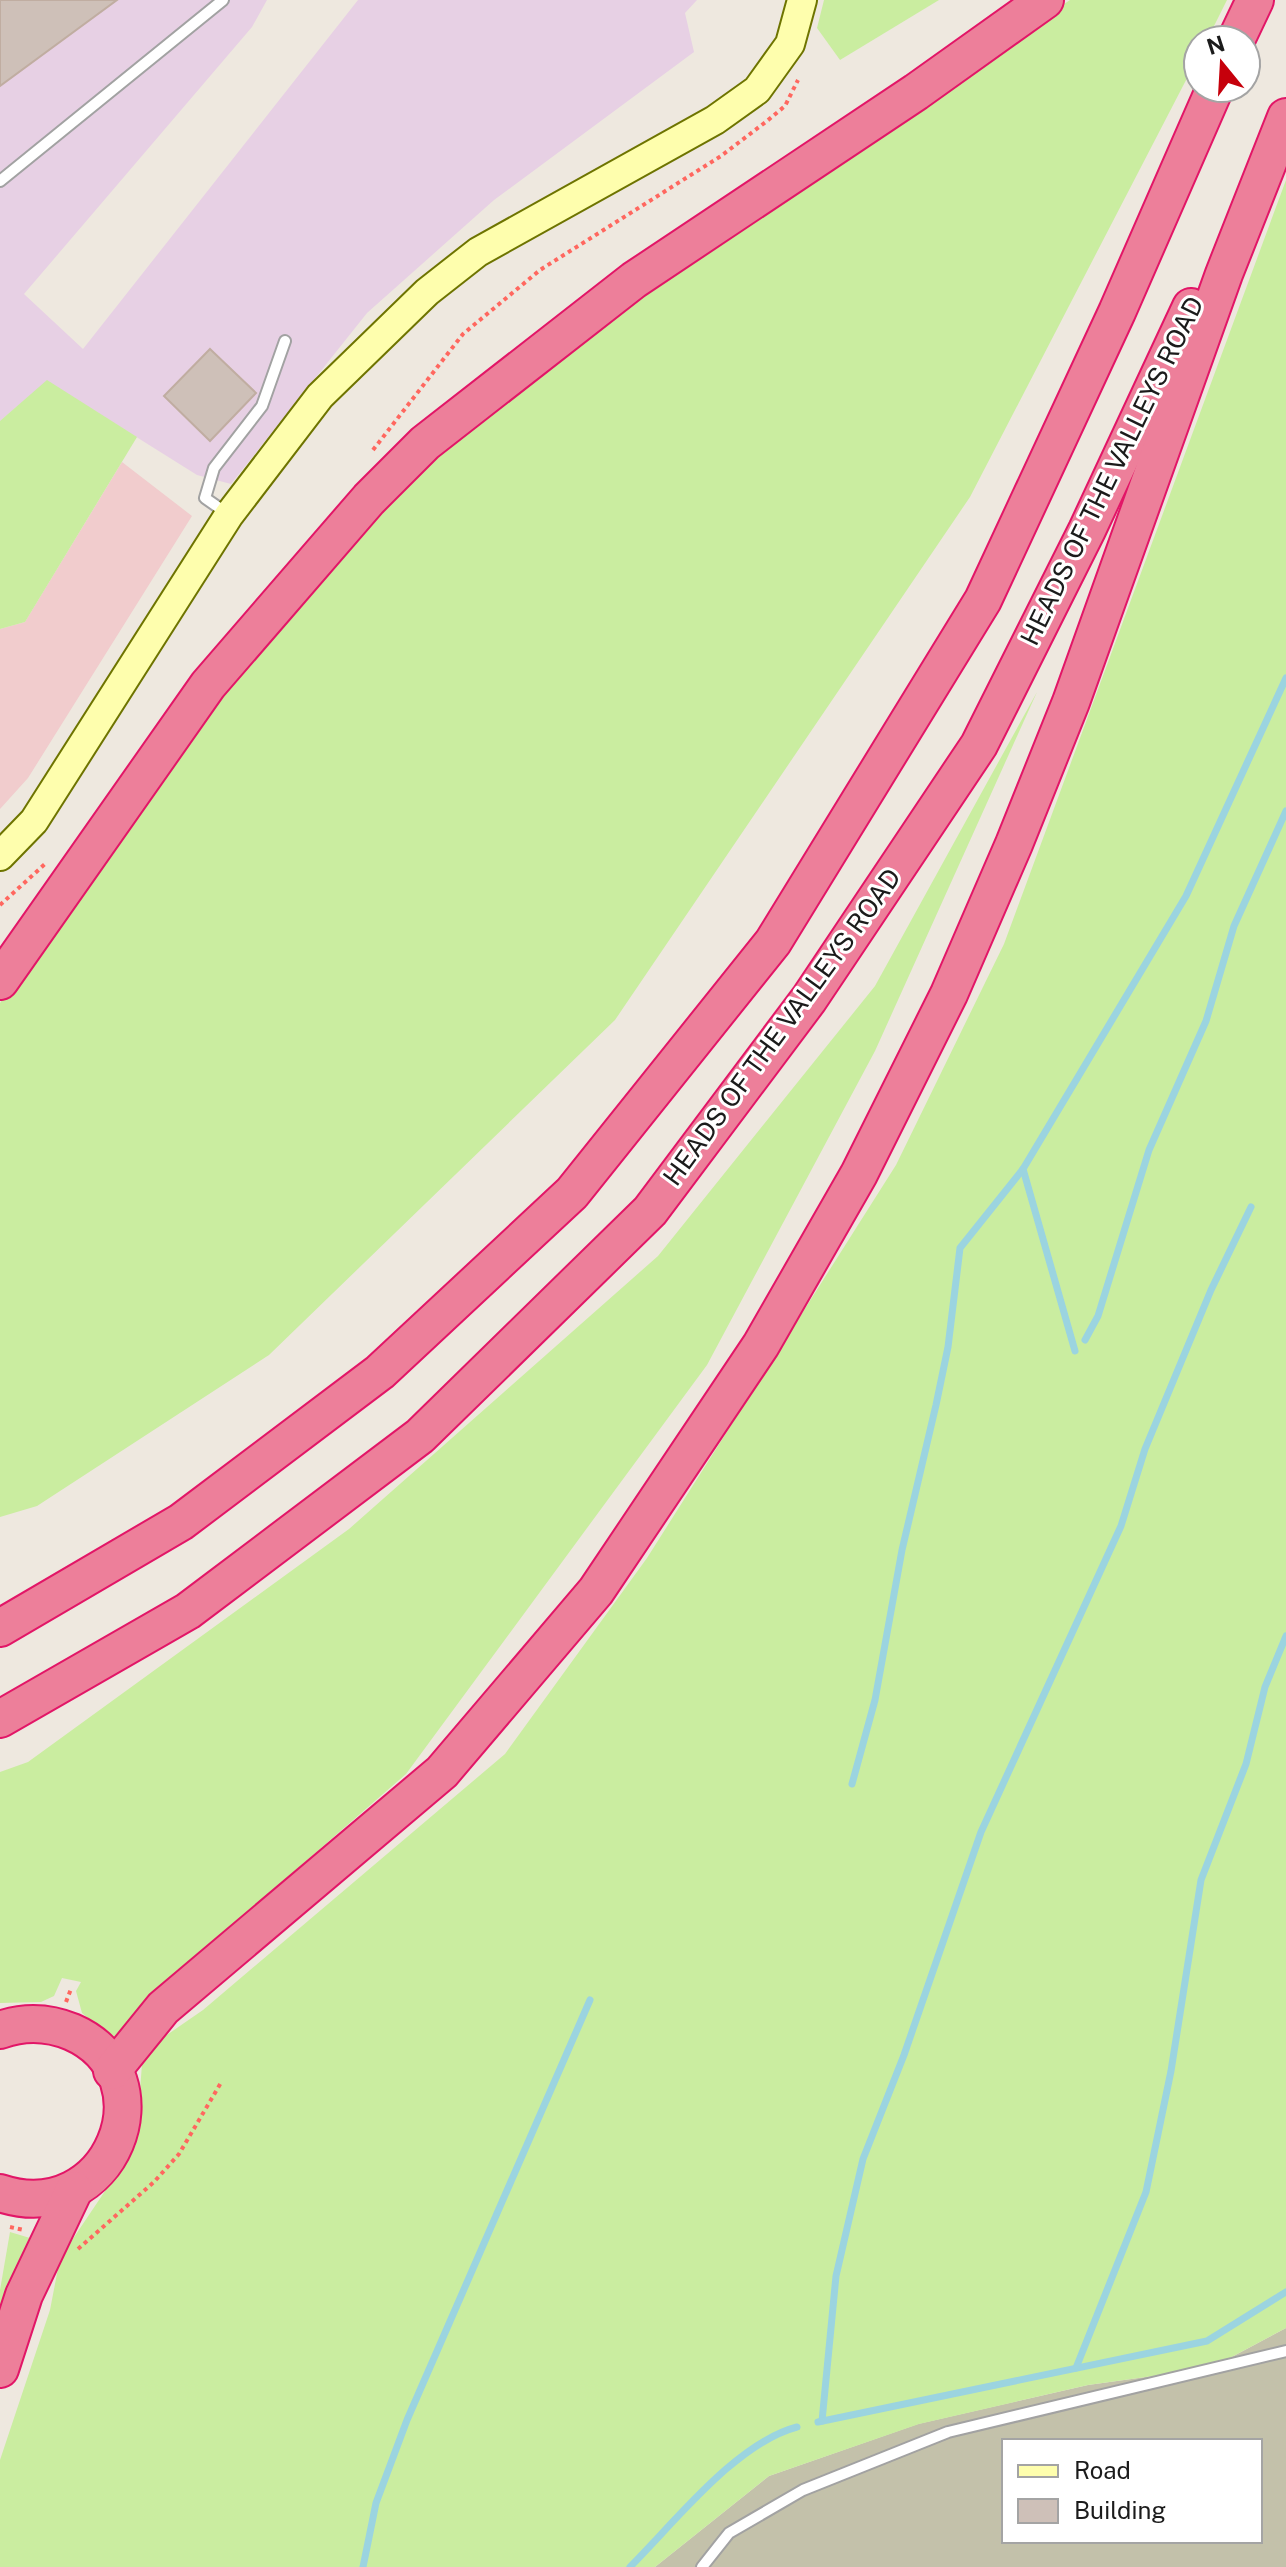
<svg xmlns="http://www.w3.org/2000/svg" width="1286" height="2567" viewBox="0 0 1286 2567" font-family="'Public Sans',sans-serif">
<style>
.commercial{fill:#f1cccd}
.industrial{fill:#e7d0e4}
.construction{fill:#c3c1aa;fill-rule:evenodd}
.grass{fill:#caeda0}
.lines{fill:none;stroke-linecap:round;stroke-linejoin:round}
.stream{stroke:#9bd4e0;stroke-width:7}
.building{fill:#cec0b8;stroke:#c0ada1;stroke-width:2}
.lane-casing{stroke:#a2a2a2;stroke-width:14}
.secondary-casing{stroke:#6e7400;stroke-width:32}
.highway-casing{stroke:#e21667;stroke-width:40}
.path{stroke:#ff675f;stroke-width:4;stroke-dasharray:4 4;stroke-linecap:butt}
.lane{stroke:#fff;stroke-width:10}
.secondary{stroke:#fefead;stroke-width:28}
.highway{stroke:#ed7f9a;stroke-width:36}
.labels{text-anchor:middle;stroke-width:6;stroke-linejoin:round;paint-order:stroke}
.street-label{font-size:26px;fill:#1b1b1b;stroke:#fff}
</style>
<rect width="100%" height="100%" fill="#eee8df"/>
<polygon class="commercial" points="122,462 192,516 28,778 0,809 0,629 25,622"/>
<polygon class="industrial" points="0,0 267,0 252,27 24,294 83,349 358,0 697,0 685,13 694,52 494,200 367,313 231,484 197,475 47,381 0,421"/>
<path class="construction" d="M1286 2328V2567H655L769 2476 918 2424 1088 2385 1211 2368ZM1004 2441H1260V2541H1004Z"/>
<g class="grass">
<polygon points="824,0 939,0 840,60 817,28"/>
<polygon points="1070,0 1227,0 1207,40 1198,40 1198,57 970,497 615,1020 269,1355 37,1506 0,1517 0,1003 26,963 224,694 318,577 423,469 588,330"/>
<polygon points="1286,180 1286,2328 1211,2368 1088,2385 919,2424 769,2476 655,2567 0,2567 0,2460 50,2310 60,2258 136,2145 142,2064 161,2039 203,2010 505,1754 647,1558 896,1165 1004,944"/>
<polygon points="47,380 137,437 25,622 0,629 0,421"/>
<polygon points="1037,692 875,1051 707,1365 406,1774 153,1994 113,2039 82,2013 76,1991 81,1982 62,1978 54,1996 41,2002 0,2003 0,1772 28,1762 349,1529 658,1256 875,986"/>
<polygon points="10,2232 30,2238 0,2316 0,2290"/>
</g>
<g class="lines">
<g class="stream">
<polyline points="1023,1169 1075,1351"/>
<polyline points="1085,1340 1098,1316 1149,1150 1206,1021 1234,926 1286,811"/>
<polyline points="852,1784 875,1700 902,1550 936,1405 948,1347 960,1248 1023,1169 1186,896 1286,678"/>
<polyline points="1076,2368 1146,2192 1171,2071 1201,1880 1246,1764 1265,1687 1286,1636"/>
<polyline points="822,2421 836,2276 863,2159 904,2055 981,1832 1121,1526 1145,1449 1211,1290 1251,1207"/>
<polyline points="818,2422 1207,2341 1286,2292"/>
<polyline points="363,2567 376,2503 407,2420 590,2000"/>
<path d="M630 2567C675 2522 736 2443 797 2427"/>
</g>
</g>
<g class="building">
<polygon points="0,0 117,0 0,86"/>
<polygon points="210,349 256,393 210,441 164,396"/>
</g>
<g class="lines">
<g class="lane-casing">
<g id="lane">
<polyline points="0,181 223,0"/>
<polyline points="228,514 205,498 214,468 262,406 285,341"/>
<polyline points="702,2567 729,2533 803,2490 948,2432 1286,2351"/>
</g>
</g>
<g class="secondary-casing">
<polyline id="secondary" points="0,856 34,821 229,515 320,396 427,292 478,252 715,120 757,90 790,44 802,0"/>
</g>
<g class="highway-casing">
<g id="highway">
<polyline points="1236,40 1255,0"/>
<polyline points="0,981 208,685 369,499 425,443 634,280 916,92 1045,0"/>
<polyline points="0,1628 181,1522 380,1372 572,1193 773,942 983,600 1117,312 1215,88"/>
<polyline points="0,1719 188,1611 420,1436 650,1211 809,999 979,745 1087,530 1191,307"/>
<path d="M0 2030C25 2021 48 2022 72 2032 172 2076 111 2230 0 2193"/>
<polyline points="112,2071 163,2008 442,1772 596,1591 761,1345 859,1174 949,994 1014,844 1071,702 1224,274 1286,117"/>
<polyline points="0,2369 24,2295 74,2190"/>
</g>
</g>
<g class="path">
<polyline points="373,450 463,334 540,270 721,156 767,121 785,106 798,80"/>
<polyline points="0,905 45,864"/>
<polyline points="66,2002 71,1989"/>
<polyline points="10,2227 24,2230"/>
<polyline points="78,2249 154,2182 179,2154 222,2081"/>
</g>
<use href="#lane" class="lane"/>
<use href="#secondary" class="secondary"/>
<use href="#highway" class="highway"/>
</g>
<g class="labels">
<g class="street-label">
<text transform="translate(1112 471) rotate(-64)" y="9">HEADS OF THE VALLEYS ROAD</text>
<text transform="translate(782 1027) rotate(-54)" y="9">HEADS OF THE VALLEYS ROAD</text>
</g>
</g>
<rect x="1002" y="2439" width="260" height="104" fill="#ffffff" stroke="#a4a4a4" stroke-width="2"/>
<rect x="1018" y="2465" width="40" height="12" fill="#fefead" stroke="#a4a4a4" stroke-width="2"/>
<text x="1074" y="2479" font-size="24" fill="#1b1b1b">Road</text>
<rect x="1018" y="2499" width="40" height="24" fill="#cec0b8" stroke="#a4a4a4" stroke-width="2"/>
<text x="1074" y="2519" font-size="24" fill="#1b1b1b">Building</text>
<g transform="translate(1222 64) rotate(342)"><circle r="38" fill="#ffffff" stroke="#a4a4a4" stroke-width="2"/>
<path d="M0-6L14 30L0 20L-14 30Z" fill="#c6000b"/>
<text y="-12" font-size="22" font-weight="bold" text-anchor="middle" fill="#1b1b1b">N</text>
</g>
</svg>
